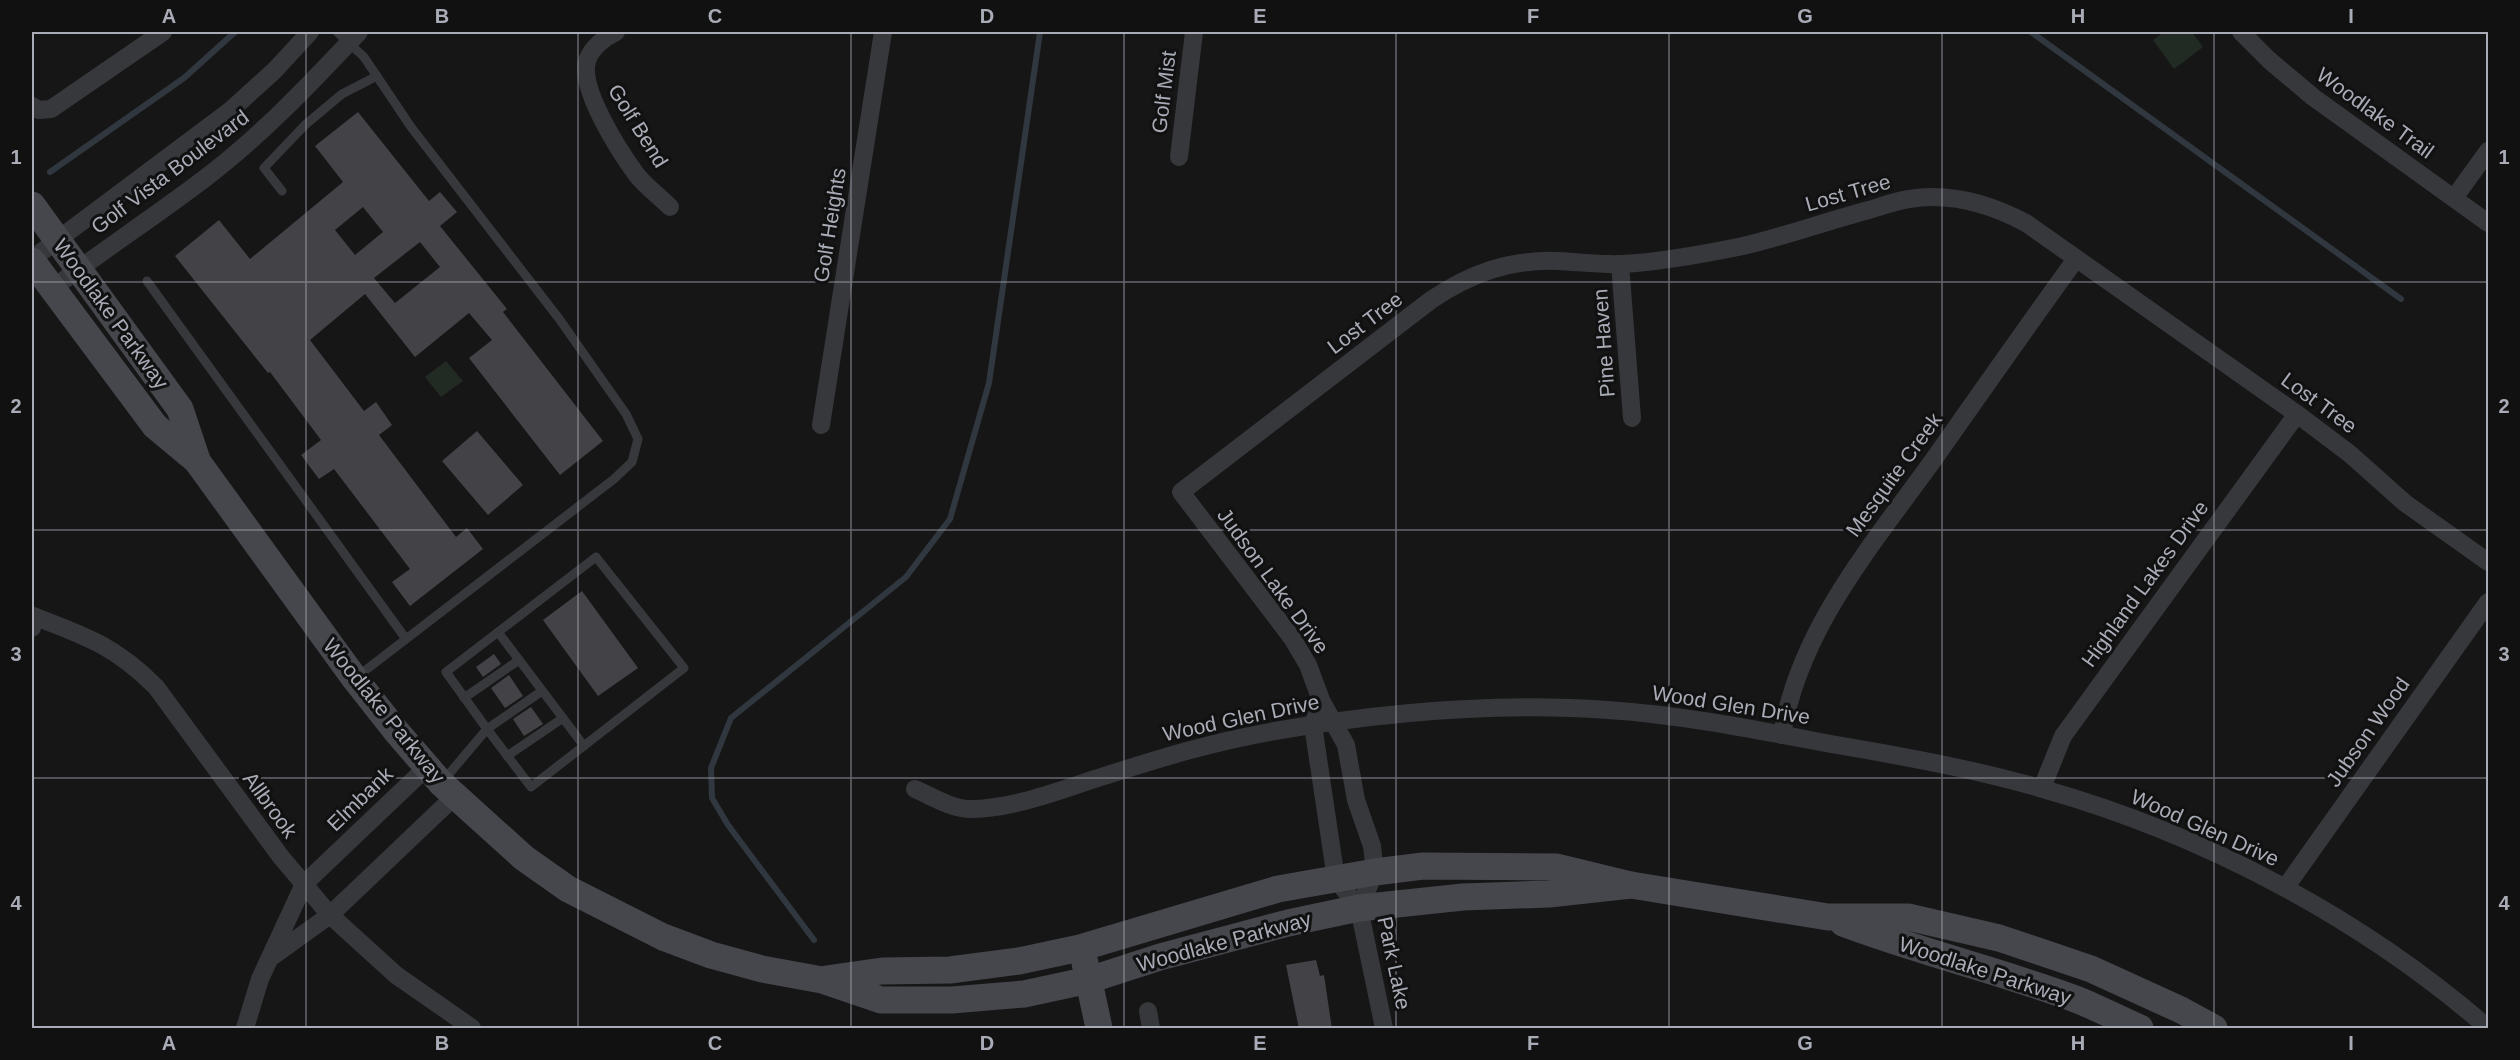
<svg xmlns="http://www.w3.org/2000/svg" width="2520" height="1060" viewBox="0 0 2520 1060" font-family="Arial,sans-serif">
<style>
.green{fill:#222a24}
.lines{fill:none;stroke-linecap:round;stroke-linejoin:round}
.stream{stroke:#30373f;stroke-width:6}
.building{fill:#434347;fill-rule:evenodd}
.lane{stroke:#37383c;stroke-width:9}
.street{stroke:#37383c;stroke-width:18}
.secondary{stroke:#45474c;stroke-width:27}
.grid{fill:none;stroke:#a9acb6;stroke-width:1.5;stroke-opacity:0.55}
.labels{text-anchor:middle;stroke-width:6;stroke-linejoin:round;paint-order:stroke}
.street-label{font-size:21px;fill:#a9acb6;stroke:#111112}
.neatline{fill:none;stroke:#a9acb6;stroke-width:2}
.grid-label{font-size:20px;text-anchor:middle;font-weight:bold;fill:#a9acb6}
</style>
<rect width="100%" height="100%" fill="#161617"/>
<g class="green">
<polygon points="2164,32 2192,32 2203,47 2174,69 2153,40"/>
<polygon points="446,361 463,381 441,397 425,377"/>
</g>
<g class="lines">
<g class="stream">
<polyline points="2031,32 2401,299"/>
<polyline points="50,172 184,78 235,32"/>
<polyline points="814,940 728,825 712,798 711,768 731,718 906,577 950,519 989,383 1040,32"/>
</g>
</g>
<g class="building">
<path d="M358 112 429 201 440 192 457 212 440 226 507 309 503 312 603 441 560 475 469 358 492 340 469 313 415 357 365 294 310 340 364 411 376 402 392 425 379 435 456 537 467 528 483 549 410 606 392 582 410 569 334 469 319 479 301 455 321 440 270 372 268 373 175 256 219 220 250 259 343 182 315 146ZM363 207 383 232 355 255 335 230ZM420 242 440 267 395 303 374 278Z"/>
<polygon points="477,431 523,485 488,515 442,461"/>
<polygon points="582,591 638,668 598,696 543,620"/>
<polygon points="494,654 501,664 483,677 476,667"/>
<polygon points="509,675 523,696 505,708 491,688"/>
<polygon points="531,707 543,724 524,736 513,719"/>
<polygon points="1316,960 1320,976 1324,975 1332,1029 1299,1029 1286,965"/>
</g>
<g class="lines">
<g class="lane">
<polyline points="337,32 364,57 411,127 560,320 626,414 638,439 632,462 614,479 358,676"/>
<polyline points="282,191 264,168 305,125 342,94 377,76"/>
<polyline points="147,281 406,639"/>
<polyline points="498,632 584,746"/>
<polyline points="464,698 519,660"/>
<polyline points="507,756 563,718"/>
<polyline points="443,781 487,729 531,787 684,668 596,557 446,672 487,729 542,691"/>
</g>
<g class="street">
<path d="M616 32C605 37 591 48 587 61 579 89 620 152 636 174 645 186 659 196 670 207"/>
<polyline points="2241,32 2269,60 2313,97 2488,223"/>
<polyline points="32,106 39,110 51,109 163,32"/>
<polyline points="1179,157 1194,32"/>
<polyline points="2454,198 2488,151"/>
<polyline points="32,259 231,110 275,70 310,32"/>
<polyline points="1620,264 1632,418"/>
<path d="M52 289C102 251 154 217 204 179 261 136 310 84 359 32"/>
<polyline points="821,425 883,32"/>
<path d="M32 628 33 616C86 636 115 646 156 687L281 857 330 915 396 975 472 1028"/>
<polyline points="1317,713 1313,725 1336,879 1359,908 1384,1028"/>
<path d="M1782 735C1799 629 1873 544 1934 459 1981 392 2028 325 2076 259"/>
<polyline points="2042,788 2063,736 2297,414"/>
<path d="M915 789C931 796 952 809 969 809 1013 809 1057 791 1098 778 1157 759 1215 741 1275 731 1385 712 1497 702 1608 710 1683 715 1757 730 1831 744 1902 756 1974 769 2043 789 2203 834 2363 919 2488 1028"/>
<polyline points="2285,888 2488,602"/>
<path d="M1359 908 1375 872 1372 846 1356 800 1346 745 1321 700 1308 665 1292 638 1181 492 1431 300C1471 273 1510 259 1559 261 1579 262 1601 265 1622 264 1662 262 1704 254 1743 246 1786 236 1827 221 1869 210 1882 206 1896 201 1909 199 1950 192 1990 204 2026 223L2297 414 2350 454 2405 503 2488 562"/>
<polyline points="273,956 330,915 455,796"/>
<polyline points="1148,1011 1151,1028"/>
<polyline points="245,1028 260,979 304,884 427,767"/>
</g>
<g class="secondary">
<polyline points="32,205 180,409 197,460"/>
<polyline points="32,261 155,426 197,461 355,679 396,731 441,783 524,858 568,889 663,937 711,955 762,969 822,980 881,1000 952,1000 1024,994 1089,980 1160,957 1288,923 1359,908 1463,897 1549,894 1631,885"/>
<path d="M1843 923C1920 952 2001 971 2078 1000 2099 1009 2120 1019 2140 1028"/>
<polyline points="1085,963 1099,1028"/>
<polyline points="826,979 882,971 950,970 1019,961 1080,948 1278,889 1375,872 1423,866 1557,867 1631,885 1828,917 1908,917 1999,938 2091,969 2181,1010 2214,1028"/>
</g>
</g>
<path class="grid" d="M306 32V1028M578 32V1028M851 32V1028M1124 32V1028M1396 32V1028M1669 32V1028M1942 32V1028M2214 32V1028M32 282H2488M32 530H2488M32 778H2488"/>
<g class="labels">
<g class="street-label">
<text transform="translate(1164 92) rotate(-83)" y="7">Golf Mist</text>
<text transform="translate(2375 113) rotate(36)" y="7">Woodlake Trail</text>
<text transform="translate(638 126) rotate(58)" y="7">Golf Bend</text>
<text transform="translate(170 172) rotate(-37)" y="7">Golf Vista Boulevard</text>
<text transform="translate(1848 193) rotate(-16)" y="7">Lost Tree</text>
<text transform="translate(830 225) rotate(-81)" y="7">Golf Heights</text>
<text transform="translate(111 314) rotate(54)" y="7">Woodlake Parkway</text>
<text transform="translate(1365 323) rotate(-37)" y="7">Lost Tree</text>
<text transform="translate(1604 343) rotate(-94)" y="7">Pine Haven</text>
<text transform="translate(2319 403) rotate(36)" y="7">Lost Tree</text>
<text transform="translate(1894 475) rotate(-54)" y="7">Mesquite Creek</text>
<text transform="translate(1273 581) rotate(54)" y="7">Judson Lake Drive</text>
<text transform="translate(2145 584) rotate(-54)" y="7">Highland Lakes Drive</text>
<text transform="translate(1731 705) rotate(9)" y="7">Wood Glen Drive</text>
<text transform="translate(384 711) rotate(51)" y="7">Woodlake Parkway</text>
<text transform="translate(1241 718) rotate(-12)" y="7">Wood Glen Drive</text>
<text transform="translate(2368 732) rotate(-55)" y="7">Jubson Wood</text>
<text transform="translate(360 799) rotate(-44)" y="7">Elmbank</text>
<text transform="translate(270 805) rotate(54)" y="7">Allbrook</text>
<text transform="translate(2205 828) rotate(24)" y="7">Wood Glen Drive</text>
<text transform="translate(1224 942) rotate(-15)" y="7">Woodlake Parkway</text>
<text transform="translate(1394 963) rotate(78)" y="7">Park Lake</text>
<text transform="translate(1985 971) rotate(18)" y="7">Woodlake Parkway</text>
</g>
</g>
<rect width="2520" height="1060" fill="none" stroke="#111112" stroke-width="66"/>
<rect x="33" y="33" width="2454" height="994" class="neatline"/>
<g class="grid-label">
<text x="169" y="23">A</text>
<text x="442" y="23">B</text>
<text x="715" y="23">C</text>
<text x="987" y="23">D</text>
<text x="1260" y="23">E</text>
<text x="1533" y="23">F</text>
<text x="1805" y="23">G</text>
<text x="2078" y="23">H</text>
<text x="2351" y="23">I</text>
<text x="16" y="164">1</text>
<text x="2504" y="164">1</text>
<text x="16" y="413">2</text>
<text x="2504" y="413">2</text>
<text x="16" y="661">3</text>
<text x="2504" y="661">3</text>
<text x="16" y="910">4</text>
<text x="2504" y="910">4</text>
<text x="169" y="1050">A</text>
<text x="442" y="1050">B</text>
<text x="715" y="1050">C</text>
<text x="987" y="1050">D</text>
<text x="1260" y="1050">E</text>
<text x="1533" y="1050">F</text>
<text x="1805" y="1050">G</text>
<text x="2078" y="1050">H</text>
<text x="2351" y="1050">I</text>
</g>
</svg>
